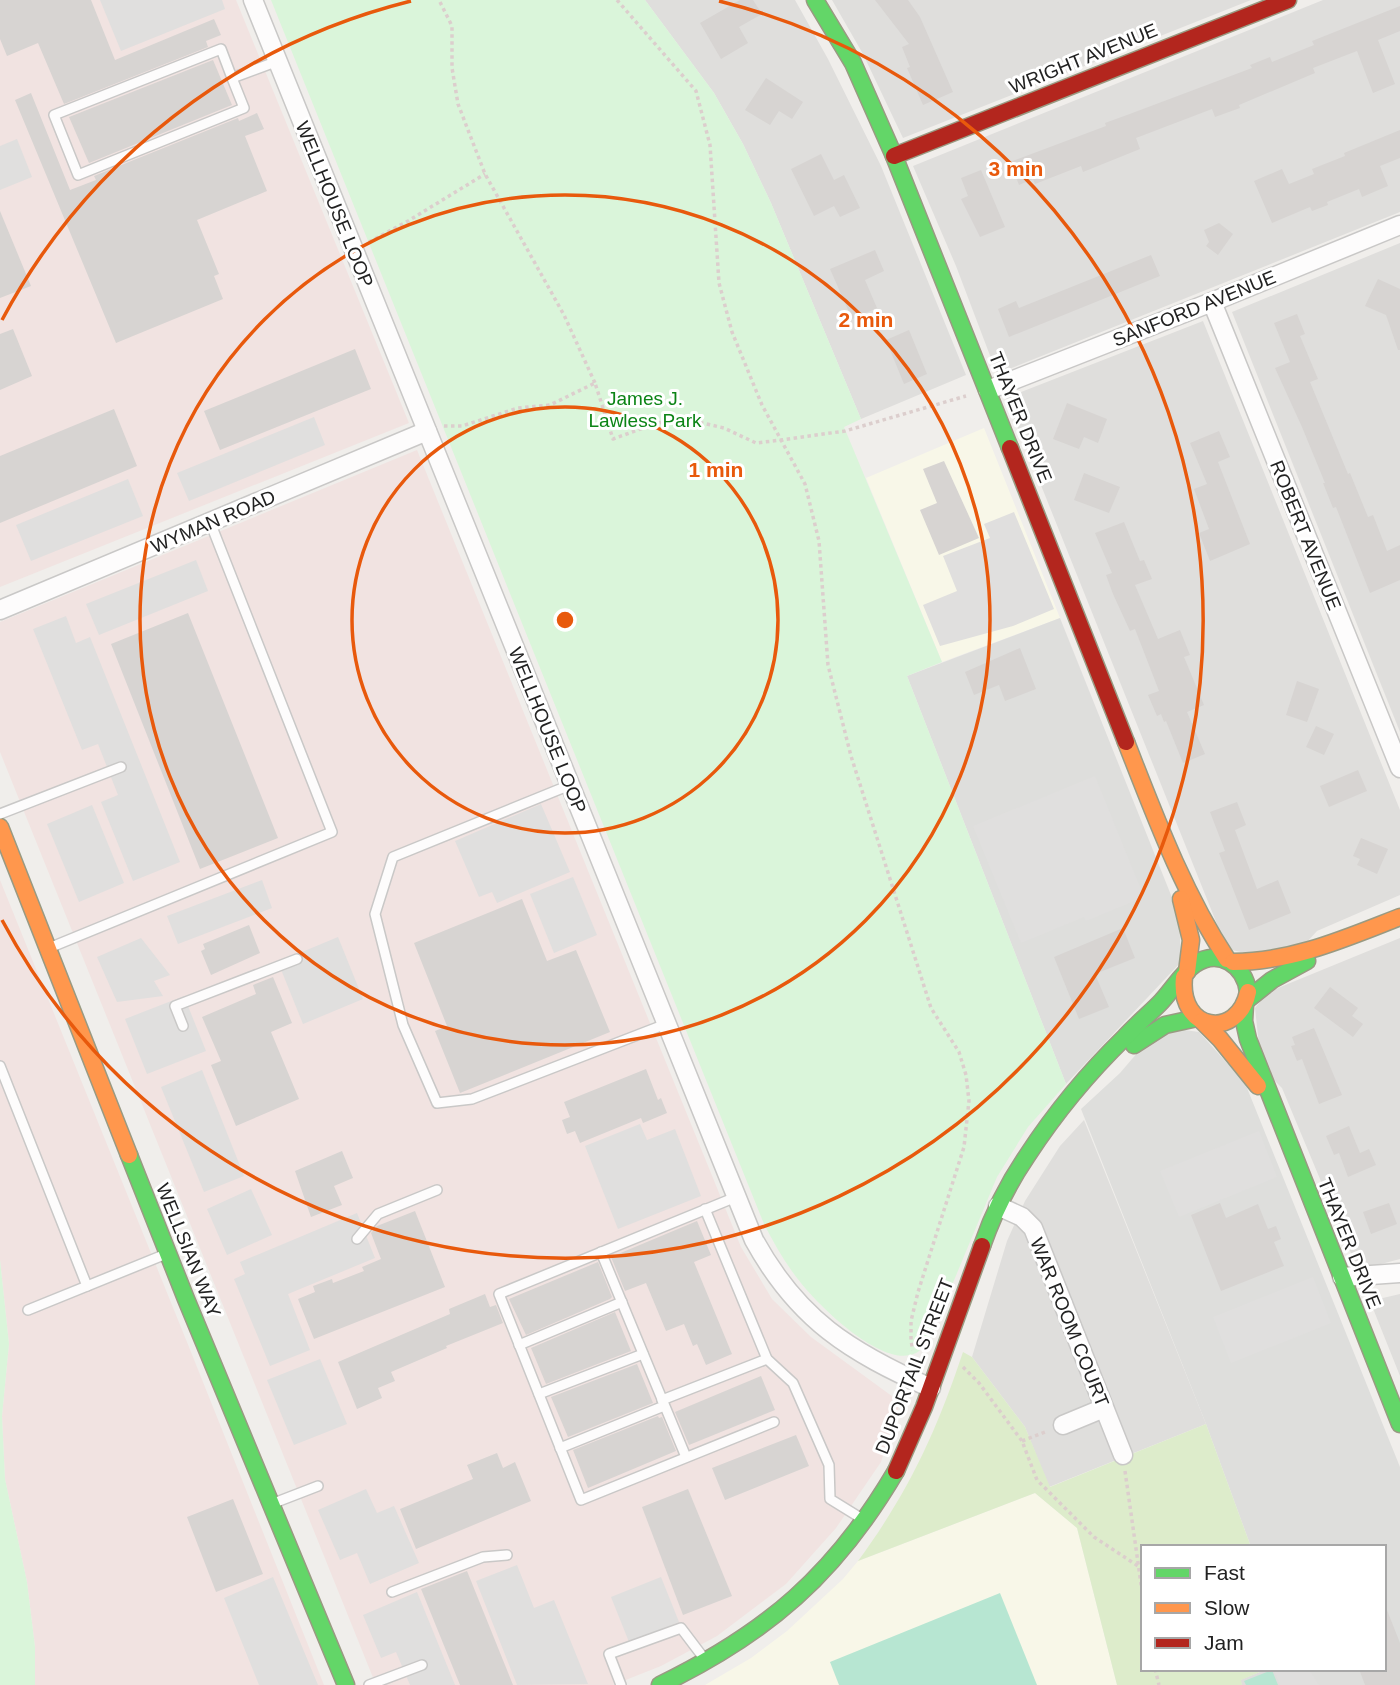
<svg xmlns="http://www.w3.org/2000/svg" width="1400" height="1685" viewBox="0 0 1400 1685" font-family="Helvetica,sans-serif">
<style>
.residential{fill:#dfdedc}
.commercial{fill:#f1e3e1}
.education{fill:#f8f7e8}
.religious{fill:#dededc}
.grass{fill:#ddeccb}
.park{fill:#daf5da}
.pitch{fill:#b7e6d2}
.parking{fill:#e0dfde}
.building{fill:#d7d4d2}
.lines{fill:none;stroke-linecap:round;stroke-linejoin:round}
.lane-casing{stroke:#c9c8c7;stroke-width:12}
.street-casing{stroke:#c9c8c7;stroke-width:21}
.fast-casing{stroke:#999a82;stroke-width:19}
.slow-casing{stroke:#999a82;stroke-width:19}
.jam-casing{stroke:#999a82;stroke-width:19}
.path{stroke:#dccecd;stroke-width:3.5;stroke-dasharray:3.5 3.5;stroke-linecap:butt}
.lane{stroke:#fdfcfc;stroke-width:9}
.street{stroke:#fdfcfc;stroke-width:18}
.fast{stroke:#63d668;stroke-width:16}
.slow{stroke:#ff974d;stroke-width:16}
.jam{stroke:#b3261e;stroke-width:16}
.ring{fill:none;stroke:#e8590c;stroke-width:3.5}
.labels{text-anchor:middle;stroke-width:6;stroke-linejoin:round;paint-order:stroke}
.street-label{font-size:19px;fill:#222;stroke:#fff}
.park-label{font-size:19px;fill:#0c8416;stroke:#fff}
.centre{fill:#e8590c;stroke:#fff;stroke-width:3.5}
.ring-label{font-size:21px;text-anchor:middle;font-weight:bold;fill:#e8590c;stroke:#fff;stroke-width:6;stroke-linejoin:round;paint-order:stroke}
</style>
<rect width="100%" height="100%" fill="#f0eeeb"/>
<g class="residential">
<polygon points="645,0 795,0 828,59 881,166 966,375 861,419 771,203 743,144 714,93"/>
<polygon points="832,0 1251,0 903,138 863,54"/>
<polygon points="1323,0 1400,0 1400,212 997,374 956,266 913,166"/>
<polygon points="1400,243 1400,732 1232,312"/>
<polygon points="1203,321 1400,810 1400,895 1317,931 1307,942 1264,957 1227,949 1006,398"/>
<polygon points="1400,938 1400,1259 1358,1270 1282,1088 1270,1076 1260,1054 1255,1008 1268,992"/>
<polygon points="1084,1120 1206,1424 1049,1487 1025,1427 972,1357 1007,1241 1025,1201 1060,1146"/>
<polygon points="1400,1294 1400,1376 1370,1301"/>
</g>
<g class="commercial">
<polygon points="0,0 236,0 409,423 0,587"/>
<polygon points="417,450 741,1247 772,1299 811,1337 900,1402 881,1462 836,1528 786,1584 717,1636 661,1666 613,1685 376,1685 0,752 0,622"/>
<polygon points="0,880 191,1352 324,1685 35,1685 35,1647 27,1582 5,1479 2,1416 9,1344 0,1260"/>
</g>
<g class="education">
<polygon points="984,428 1060,618 942,662 866,478"/>
<polygon points="1035,1493 1077,1528 1117,1685 705,1685 751,1658 787,1631 843,1579 858,1561"/>
</g>
<g class="religious">
<polygon points="1060,618 1179,915 1181,962 1066,1084 907,676"/>
<polygon points="1170,1028 1199,1032 1245,1083 1400,1467 1400,1685 1242,1685 1240,1680 1267,1669 1384,1669 1384,1547 1251,1547 1206,1424 1081,1109 1120,1073 1144,1045"/>
</g>
<path class="grass" d="M963 1352 972 1357 1025 1427 1050 1487 1206 1424 1251 1547H1143V1669H1267L1241 1680 1242 1685H1117L1077 1528 1035 1493 858 1561C908 1493 936 1433 963 1352Z"/>
<g class="park">
<path d="M271 0H645L714 93 743 144 771 203 861 419 844 427 942 662 907 676 1066 1084 1028 1127 997 1177 930 1338C925 1346 920 1353 910 1355 878 1363 820 1307 801 1283 786 1265 775 1245 764 1224Z"/>
<polygon points="0,1260 9,1344 2,1416 5,1479 27,1582 35,1647 35,1685 0,1685"/>
</g>
<g class="pitch">
<polygon points="1000,1593 1037,1685 839,1685 830,1662"/>
<polygon points="1272,1670 1278,1685 1246,1685 1244,1681"/>
</g>
<g class="parking">
<polygon points="100,0 222,0 225,9 121,51"/>
<polygon points="17,139 32,177 0,190 0,146"/>
<polygon points="314,417 325,445 189,501 177,473"/>
<polygon points="128,479 143,516 31,561 16,525"/>
<polygon points="1014,512 1054,609 1013,626 940,646 923,605 957,591 943,556 990,538 984,524"/>
<polygon points="196,560 208,591 99,635 86,604"/>
<polygon points="66,616 76,643 90,637 180,862 133,881 101,802 118,795 98,744 82,750 33,629"/>
<polygon points="1095,776 1144,897 1086,921 1084,917 1021,943 973,826"/>
<polygon points="541,804 570,872 497,903 492,892 479,897 455,841"/>
<polygon points="92,805 124,883 79,902 47,824"/>
<polygon points="573,877 597,935 554,953 530,894"/>
<polygon points="262,880 272,908 178,944 167,916"/>
<polygon points="338,937 363,999 303,1024 278,962"/>
<polygon points="141,938 170,975 154,981 163,996 117,1002 97,957"/>
<polygon points="184,996 206,1051 147,1074 125,1019"/>
<polygon points="202,1070 244,1176 204,1192 161,1087"/>
<polygon points="640,1124 647,1140 675,1129 701,1196 618,1229 585,1146"/>
<polygon points="1259,1131 1277,1177 1179,1217 1160,1171"/>
<polygon points="251,1189 272,1235 227,1255 207,1209"/>
<polygon points="357,1213 375,1258 288,1294 310,1350 270,1366 234,1279 245,1274 240,1262"/>
<polygon points="1313,1277 1331,1323 1231,1363 1213,1317"/>
<polygon points="320,1359 347,1424 294,1445 267,1380"/>
<polygon points="366,1489 377,1513 394,1506 419,1563 370,1584 357,1553 340,1560 318,1510"/>
<polygon points="517,1565 534,1608 554,1600 588,1684 517,1685 476,1581"/>
<polygon points="273,1577 318,1685 259,1685 224,1598"/>
<polygon points="661,1577 679,1622 629,1642 611,1597"/>
<polygon points="417,1592 455,1685 410,1685 396,1652 381,1658 363,1615"/>
<polygon points="1277,1669 1309,1669 1319,1685 1280,1685 1274,1671"/>
</g>
<g class="building">
<polygon points="0,0 91,0 115,60 214,19 221,35 206,41 208,47 64,104 38,43 7,56 0,39"/>
<polygon points="740,0 753,0 762,14 739,27 748,43 721,59 700,23"/>
<polygon points="875,0 908,0 920,17 953,92 923,105 907,68 910,67 902,47 909,44"/>
<polygon points="1400,6 1400,31 1378,40 1395,84 1373,93 1357,51 1313,68 1315,73 1239,105 1240,108 1215,117 1212,109 1136,138 1140,149 1083,172 1081,166 1035,184 1033,179 1019,185 1010,162 1106,126 1105,123 1127,115 1252,68 1250,65 1270,57 1272,62 1314,45 1312,41"/>
<polygon points="213,60 232,105 89,163 69,117"/>
<polygon points="766,78 803,102 792,119 779,111 770,125 745,110"/>
<polygon points="31,93 70,190 96,180 94,176 238,118 239,121 257,113 264,129 245,136 267,191 197,220 219,274 214,276 223,299 116,343 15,100"/>
<polygon points="1400,130 1400,158 1380,166 1388,186 1362,197 1359,189 1327,202 1328,205 1312,211 1310,207 1272,223 1254,181 1282,169 1289,184 1314,174 1312,169 1345,156 1344,153"/>
<polygon points="821,154 834,180 844,175 860,208 840,217 834,206 814,216 791,169"/>
<polygon points="981,170 1005,227 980,237 961,199 968,196 961,178"/>
<polygon points="0,211 31,286 0,298"/>
<polygon points="1219,223 1233,234 1218,255 1206,246 1209,242 1204,230"/>
<polygon points="875,250 884,271 865,280 877,308 852,319 830,269"/>
<polygon points="1151,255 1160,276 1009,337 998,309 1016,301 1019,308"/>
<polygon points="1378,279 1400,289 1400,350 1398,350 1386,315 1365,306"/>
<polygon points="1297,314 1305,334 1300,336 1318,379 1310,382 1348,474 1350,473 1368,517 1373,515 1387,551 1400,545 1400,580 1370,593 1336,507 1333,508 1323,483 1325,483 1302,427 1275,368 1290,362 1274,323"/>
<polygon points="13,329 32,376 0,390 0,334"/>
<polygon points="909,330 927,374 904,384 886,340"/>
<polygon points="355,349 371,389 220,450 204,411"/>
<polygon points="1067,403 1107,419 1098,443 1084,437 1079,449 1053,439"/>
<polygon points="114,409 137,466 0,523 0,456"/>
<polygon points="1219,431 1230,457 1218,462 1250,544 1210,561 1199,533 1209,529 1194,489 1207,484 1190,443"/>
<polygon points="944,461 979,538 939,555 920,510 937,503 923,469"/>
<polygon points="1084,473 1120,487 1109,513 1074,500"/>
<polygon points="1124,522 1140,561 1144,560 1152,579 1135,585 1158,639 1180,630 1190,655 1184,657 1204,705 1187,712 1205,754 1183,763 1166,721 1164,722 1161,714 1157,716 1148,695 1159,691 1135,629 1130,631 1113,594 1106,575 1112,573 1095,533"/>
<polygon points="188,613 278,838 200,869 111,644"/>
<polygon points="1020,648 1036,689 1005,701 999,685 974,695 965,672"/>
<polygon points="1297,681 1319,689 1307,722 1286,715"/>
<polygon points="1316,726 1334,734 1324,755 1306,747"/>
<polygon points="1358,770 1367,791 1329,807 1320,786"/>
<polygon points="1237,802 1246,825 1235,830 1257,889 1278,880 1291,913 1249,930 1219,853 1225,851 1210,812"/>
<polygon points="1361,838 1388,849 1377,874 1357,865 1360,859 1353,856"/>
<polygon points="522,899 547,961 576,950 610,1032 460,1093 435,1031 447,1026 414,943"/>
<polygon points="249,925 260,953 211,975 201,951 205,949 203,944"/>
<polygon points="1123,928 1135,958 1095,974 1109,1007 1079,1019 1054,957"/>
<polygon points="273,977 292,1023 271,1032 299,1099 236,1126 211,1065 221,1061 202,1017 256,994 253,985"/>
<polygon points="1330,987 1358,1008 1352,1016 1363,1024 1353,1037 1314,1008"/>
<polygon points="1314,1028 1342,1095 1319,1104 1302,1059 1297,1061 1291,1046 1295,1045 1292,1037"/>
<polygon points="646,1069 658,1100 661,1098 667,1113 643,1123 641,1118 580,1143 575,1131 567,1134 562,1120 570,1117 564,1102"/>
<polygon points="1349,1126 1360,1153 1369,1149 1376,1165 1348,1177 1339,1153 1334,1155 1326,1136"/>
<polygon points="342,1151 353,1178 334,1186 342,1205 311,1217 295,1171"/>
<polygon points="1220,1203 1226,1218 1258,1204 1268,1229 1276,1226 1281,1239 1274,1242 1284,1266 1221,1291 1191,1215"/>
<polygon points="1389,1203 1397,1224 1371,1234 1363,1212"/>
<polygon points="415,1211 445,1287 314,1339 298,1299 315,1292 313,1286 332,1279 333,1283 364,1271 362,1267 381,1259 371,1233 377,1226"/>
<polygon points="697,1221 711,1255 694,1262 732,1354 706,1365 697,1344 693,1346 684,1324 666,1331 646,1283 625,1291 611,1257"/>
<polygon points="598,1262 612,1297 610,1299 526,1335 509,1299"/>
<polygon points="485,1294 490,1307 496,1305 503,1323 446,1346 447,1348 391,1372 395,1381 378,1388 382,1398 357,1409 338,1362 450,1314 449,1309"/>
<polygon points="615,1312 631,1351 546,1384 531,1348"/>
<polygon points="637,1364 653,1403 568,1437 551,1397"/>
<polygon points="761,1376 775,1410 689,1445 675,1412"/>
<polygon points="658,1416 659,1418 662,1417 676,1451 588,1488 573,1450"/>
<polygon points="796,1435 809,1466 725,1500 712,1468"/>
<polygon points="497,1453 503,1468 515,1462 531,1501 416,1549 400,1509 473,1479 467,1465"/>
<polygon points="688,1489 732,1596 683,1615 642,1507"/>
<polygon points="233,1499 263,1574 216,1592 187,1517"/>
<polygon points="467,1571 513,1685 460,1685 421,1589"/>
<polygon points="1385,1605 1400,1643 1400,1685 1365,1685 1359,1669 1384,1669"/>
</g>
<g class="lines">
<g class="lane-casing">
<g id="lane">
<polyline points="232,78 221,49 54,115 78,175 244,108 232,78 278,61"/>
<polyline points="570,785 393,857 375,914 403,1025 437,1103 472,1099 666,1024"/>
<polyline points="0,814 121,767"/>
<polyline points="49,948 332,832 210,522"/>
<polyline points="183,1026 175,1006 297,959"/>
<polyline points="0,1066 87,1286"/>
<polyline points="736,1197 499,1294 581,1500 774,1422"/>
<polyline points="705,1209 767,1359 793,1383 829,1465 830,1499 864,1520"/>
<polyline points="357,1239 378,1214 437,1190"/>
<polyline points="601,1252 686,1457"/>
<polyline points="28,1310 166,1254"/>
<polyline points="519,1345 622,1302"/>
<polyline points="539,1394 643,1354"/>
<polyline points="662,1400 767,1359"/>
<polyline points="560,1448 664,1406"/>
<polyline points="274,1503 318,1486"/>
<polyline points="392,1592 483,1557 507,1555"/>
<polyline points="369,1685 422,1665"/>
<polyline points="621,1685 609,1654 681,1628 706,1661"/>
</g>
</g>
<g class="street-casing">
<g id="street">
<path d="M253 0 754 1240C798 1320 850 1352 931 1388"/>
<polyline points="1212,302 1400,768"/>
<polyline points="988,390 1212,302 1400,225"/>
<polyline points="0,610 427,431"/>
<polyline points="998,1206 1022,1217 1033,1228 1123,1455"/>
<polyline points="1342,1277 1400,1273"/>
<polyline points="1063,1425 1104,1408"/>
</g>
</g>
<g class="fast-casing">
<g id="fast">
<polyline points="815,0 853,63 894,156 1010,448"/>
<polyline points="1247,1000 1272,980 1307,961"/>
<polyline points="1245,1004 1244,1021 1248,1039 1400,1424"/>
<polyline points="1134,1045 1165,1025 1197,1018"/>
<polyline points="129,1155 186,1299 346,1685"/>
<path d="M982 1246C993 1214 1008 1184 1027 1156 1055 1113 1088 1073 1125 1037 1136 1025 1148 1015 1159 1004 1171 992 1181 974 1195 964 1219 948 1245 965 1248 992"/>
<path d="M660 1685C767 1633 835 1575 896 1471"/>
</g>
</g>
<g class="slow-casing">
<g id="slow">
<path d="M1126 742C1155 816 1183 892 1227 959"/>
<polyline points="0,827 129,1155"/>
<polyline points="1181,899 1191,940 1187,972"/>
<path d="M1233 962C1292 962 1346 938 1400 917"/>
<path d="M1184 977C1178 1032 1238 1040 1248 992"/>
<polyline points="1202,1021 1220,1039 1258,1086"/>
</g>
</g>
<g class="jam-casing">
<g id="jam">
<polyline points="894,156 1288,0"/>
<polyline points="1010,448 1126,742"/>
<polyline points="896,1471 924,1407 982,1246"/>
</g>
</g>
<g class="path">
<polyline points="617,0 696,91 710,145 719,283 732,332 762,405 805,484 819,541 828,665 851,756 931,1008 959,1052 966,1075 969,1101 964,1147 918,1292 911,1321 911,1341 913,1350"/>
<polyline points="440,2 452,26 452,68 458,104 485,174 564,315 595,383"/>
<polyline points="369,242 408,221 485,174"/>
<polyline points="444,426 462,426 518,408 550,405 595,383 613,439 657,423 690,420 724,428 756,443 781,440 845,431 966,396"/>
<polyline points="963,1367 979,1383 1022,1441 1037,1480 1094,1537 1138,1566"/>
<polyline points="1022,1441 1048,1431"/>
<polyline points="1125,1471 1143,1598"/>
<polyline points="1155,1669 1159,1685"/>
</g>
<use href="#lane" class="lane"/>
<use href="#street" class="street"/>
<use href="#fast" class="fast"/>
<use href="#slow" class="slow"/>
<use href="#jam" class="jam"/>
</g>
<g class="ring">
<circle cx="565" cy="620" r="213"/>
<circle cx="565" cy="620" r="425"/>
<path d="M2 320A638 638 0 0 1 411 1M719 1A638 638 0 1 1 2 920"/>
</g>
<g class="labels">
<g class="street-label">
<text transform="translate(1083 58) rotate(-22)" y="7">WRIGHT AVENUE</text>
<text transform="translate(335 204) rotate(68)" y="7">WELLHOUSE LOOP</text>
<text transform="translate(1194 308) rotate(-22)" y="7">SANFORD AVENUE</text>
<text transform="translate(1021 417) rotate(68)" y="7">THAYER DRIVE</text>
<text transform="translate(213 521) rotate(-23)" y="7">WYMAN ROAD</text>
<text transform="translate(1306 535) rotate(68)" y="7">ROBERT AVENUE</text>
<text transform="translate(548 730) rotate(68)" y="7">WELLHOUSE LOOP</text>
<text transform="translate(1350 1243) rotate(68)" y="7">THAYER DRIVE</text>
<text transform="translate(189 1250) rotate(68)" y="7">WELLSIAN WAY</text>
<text transform="translate(1070 1322) rotate(68)" y="7">WAR ROOM COURT</text>
<text transform="translate(914 1366) rotate(-69)" y="7">DUPORTAIL STREET</text>
</g>
<g class="park-label">
<text x="645" y="405">James J.<tspan x="645" dy="22">Lawless Park</tspan></text>
</g>
</g>
<circle cx="565" cy="620" r="10" class="centre"/>
<g class="ring-label">
<text x="1016" y="176">3 min</text>
<text x="866" y="327">2 min</text>
<text x="716" y="477">1 min</text>
</g>
<rect x="1141" y="1545" width="245" height="126" fill="#ffffff" stroke="#a7a7a7" stroke-width="2"/>
<rect x="1155" y="1568" width="35" height="10" fill="#63d668" stroke="#a7a7a7" stroke-width="2"/>
<text x="1204" y="1580" font-size="21" fill="#222222">Fast</text>
<rect x="1155" y="1603" width="35" height="10" fill="#ff974d" stroke="#a7a7a7" stroke-width="2"/>
<text x="1204" y="1615" font-size="21" fill="#222222">Slow</text>
<rect x="1155" y="1638" width="35" height="10" fill="#b3261e" stroke="#a7a7a7" stroke-width="2"/>
<text x="1204" y="1650" font-size="21" fill="#222222">Jam</text>
</svg>
